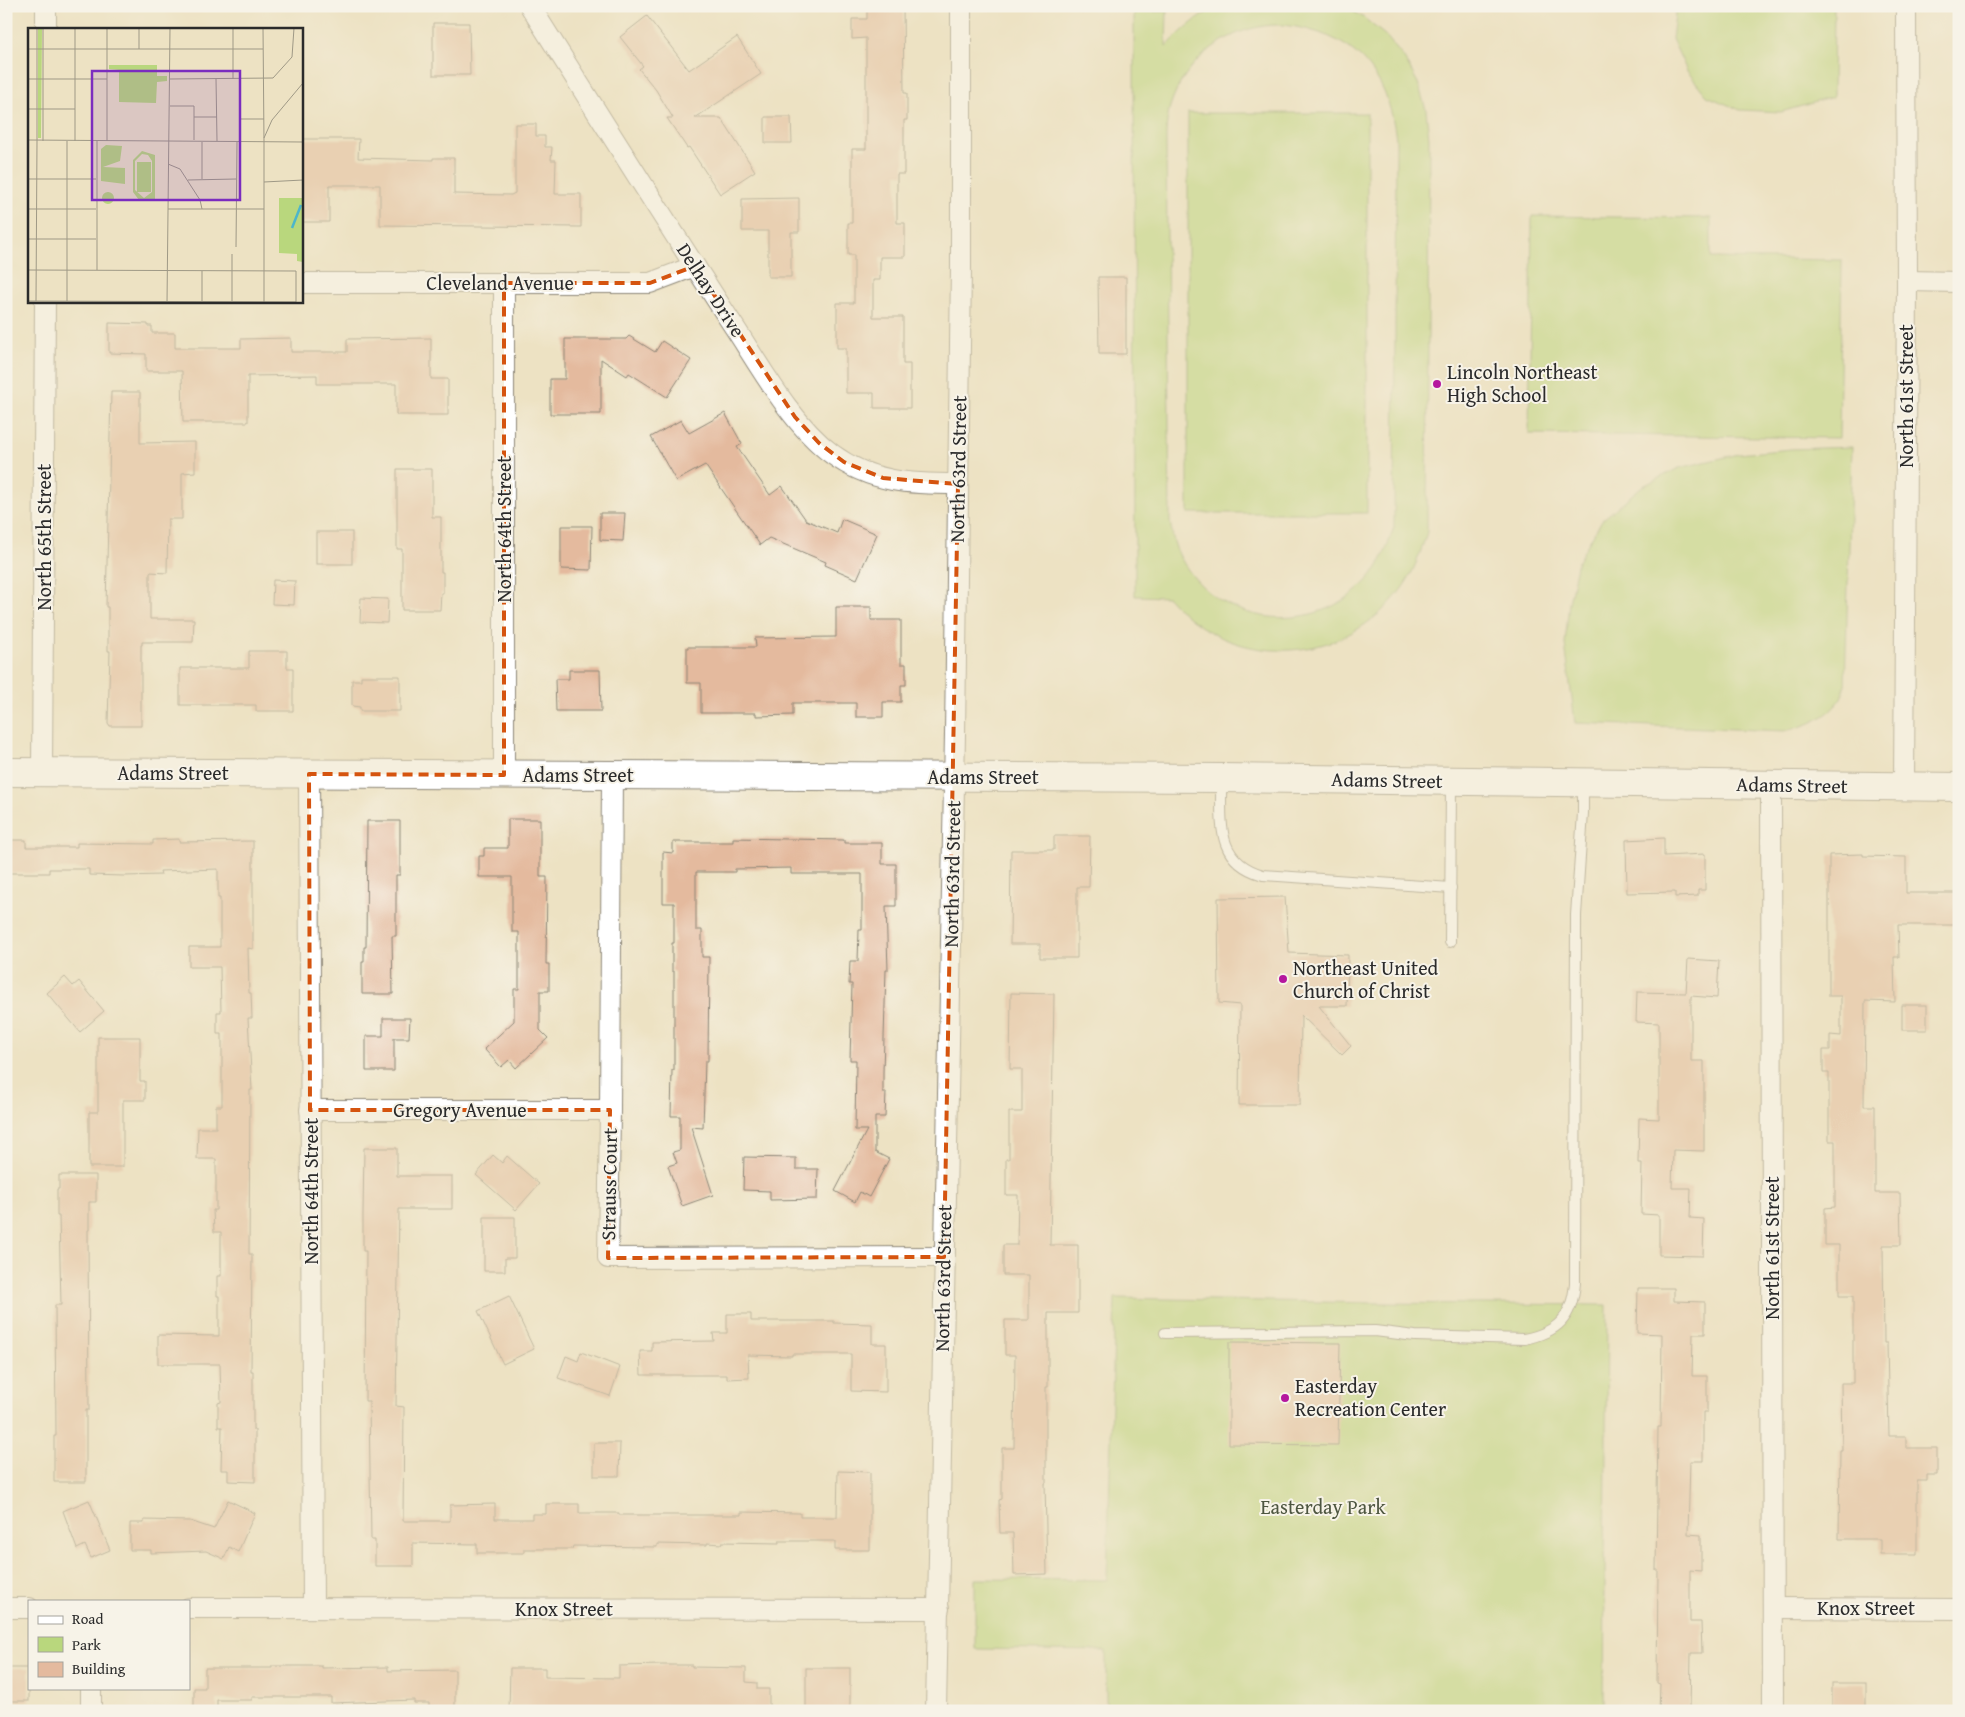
<svg xmlns="http://www.w3.org/2000/svg" width="1965" height="1717" viewBox="0 0 1965 1717" font-family="'Gentium Book Plus',serif">
<style>
.green{fill:#b9d77d;stroke:#728154;fill-rule:evenodd}
.building{fill:#e4ba9e}
.lines{fill:none;stroke-linecap:round;stroke-linejoin:round}
.lane-casing{stroke:#8c8677;stroke-width:12}
.street-casing{stroke:#8c8677;stroke-width:22}
.secondary-casing{stroke:#8c8677;stroke-width:30}
.lane{stroke:#fff;stroke-width:10}
.street{stroke:#fff;stroke-width:20}
.secondary{stroke:#fff;stroke-width:28}
.marked{fill:none;stroke:#d5540f;stroke-width:4;stroke-dasharray:10 6;stroke-linejoin:round}
.poi-dot{fill:#b5179e;stroke:#f7f3e8;stroke-width:2}
.labels{text-anchor:middle;stroke-width:4;stroke-linejoin:round;paint-order:stroke}
.street-label{font-size:20px;fill:#2b2b2b;stroke:#f7f3e8}
.poi-label{font-size:20px;fill:#2b2b2b;stroke:#f7f3e8;text-anchor:start}
.park-label{font-size:20px;fill:#4e5640;stroke:#f7f3e8}
.inset-river{fill:none;stroke:#4db6cb;stroke-width:2.5}
.inset-road{fill:none;stroke:#9f9986;stroke-width:1}
.view{fill:#7b2cbf;fill-opacity:0.15;stroke:#7b2cbf;stroke-width:2.5}
.inset-edge{fill:none;stroke:#2b2b2b;stroke-width:2.5}
</style>
<rect width="100%" height="100%" fill="#f7f3e8"/>
<filter id="ink" filterUnits="userSpaceOnUse"><feTurbulence type="fractalNoise" baseFrequency=".02" numOctaves="2"/><feDisplacementMap in="SourceGraphic" scale="10" xChannelSelector="R" yChannelSelector="G"/><feConvolveMatrix kernelMatrix="1 2 1 2 8 2 1 2 1" color-interpolation-filters="sRGB"/></filter>
<filter id="wash" filterUnits="userSpaceOnUse"><feTurbulence type="fractalNoise" baseFrequency=".0096" numOctaves="4" result="noise"/><feDisplacementMap in="SourceGraphic" scale="20" xChannelSelector="R" yChannelSelector="G"/><feGaussianBlur stdDeviation="1.12" result="paint"/><feColorMatrix in="noise" values="0 0 0 0 0 0 0 0 0 0 0 0 0 0 0 0 0 1.4 0 .05"/><feComposite in="paint" operator="in"/></filter>
<g filter="url(#wash)">
<rect width="100%" height="100%" fill="#ede2c3"/>
<g class="green">
<path d="M1218 6H1344L1364 18 1386 36 1404 58 1418 83 1426 110 1429 138 1427 532C1421 551 1415 570 1403 587 1346 667 1231 672 1168 597L1135 596 1134 12 1167 11 1166 47C1182 30 1197 17 1218 6ZM1283 25C1352 33 1388 70 1396 139L1394 527C1389 541 1385 556 1376 569 1325 642 1211 631 1176 548 1173 540 1172 531 1170 522L1166 137C1166 129 1167 121 1168 114 1178 70 1216 35 1259 27 1267 25 1275 25 1283 25Z"/>
<polygon points="1676,6 1834,6 1833,97 1781,112 1740,110 1707,96 1687,71 1672,39"/>
<rect x="1188" y="113" width="179" height="400"/>
<polygon points="1532,216 1711,218 1711,258 1842,260 1839,438 1529,434"/>
<path d="M1852 447 1845 685C1844 690 1842 696 1840 700 1827 719 1805 726 1785 731L1575 723 1565 644 1569 603 1578 561 1602 520 1641 487 1679 468 1739 454 1791 449Z"/>
<polygon points="1115,1298 1373,1303 1607,1305 1604,1711 1106,1711 1106,1651 975,1649 975,1579 1107,1580"/>
</g>
<g id="blocks">
<g class="building">
<polygon points="867,6 903,6 904,93 907,93 907,120 904,120 904,174 897,174 897,223 905,223 905,257 880,257 880,280 873,280 873,317 903,317 903,364 910,364 910,408 874,408 874,393 846,393 846,348 837,348 837,303 854,303 854,255 848,255 848,223 852,223 852,149 866,149 866,38 852,39 852,19 867,19"/>
<polygon points="647,16 689,70 737,37 761,74 695,118 721,118 755,171 720,194 689,147 687,148 667,118 673,118 656,90 639,69 643,66 620,37"/>
<polygon points="433,23 469,23 470,75 433,75"/>
<polygon points="765,117 791,117 792,143 765,143"/>
<polygon points="515,124 536,124 536,136 545,136 545,147 552,147 551,160 556,160 555,194 581,194 581,227 380,225 380,185 329,185 329,222 301,222 301,139 359,139 358,158 433,160 433,158 454,158 454,194 511,195 515,193"/>
<polygon points="799,198 799,232 791,232 791,277 768,277 768,231 742,231 742,199"/>
<polygon points="1098,277 1126,277 1126,354 1099,354"/>
<polygon points="109,323 148,324 148,326 152,326 152,333 175,333 175,348 241,348 241,339 291,338 291,352 347,352 347,339 431,338 431,379 448,379 448,415 396,415 396,384 317,384 317,375 248,376 248,422 183,422 182,371 146,371 146,354 109,353"/>
<polygon points="629,336 655,352 662,341 691,360 667,397 629,373 627,376 601,359 601,414 550,414 550,379 565,379 565,339 626,339"/>
<polygon points="111,392 140,392 140,443 195,442 195,472 182,473 182,519 168,519 167,573 150,572 150,619 194,619 193,642 142,642 142,645 141,645 141,726 110,726 108,723 110,651 108,651 108,607 106,607"/>
<polygon points="725,413 742,444 737,447 770,495 782,486 806,520 837,533 842,519 877,534 857,579 825,565 826,562 769,538 760,545 705,465 676,481 651,437 681,420 689,433"/>
<polygon points="397,469 432,469 432,517 441,517 441,572 443,572 443,593 441,593 440,610 402,610 402,549 397,549"/>
<polygon points="600,513 625,513 623,541 600,540"/>
<polygon points="561,526 592,526 591,570 561,569"/>
<rect x="316" y="532" width="36" height="32"/>
<polygon points="273,580 295,581 294,605 272,604"/>
<polygon points="361,598 388,599 387,623 360,622"/>
<polygon points="836,607 871,607 871,620 901,620 901,664 906,664 906,685 901,685 901,702 883,702 883,717 856,717 856,703 793,703 793,715 756,716 756,713 701,713 701,683 687,683 687,647 756,647 755,638 836,637"/>
<polygon points="249,651 287,651 287,668 293,668 293,711 256,711 256,705 180,705 180,668 249,668"/>
<polygon points="569,670 600,670 601,711 556,711 555,679 569,679"/>
<polygon points="361,676 400,676 400,711 360,711 360,707 352,706 352,680 361,680"/>
<polygon points="508,819 540,819 540,877 547,877 546,964 549,964 549,991 540,991 540,1030 548,1038 516,1068 509,1060 501,1067 484,1049 514,1021 514,989 519,989 519,932 512,932 512,877 479,877 479,856 484,856 484,848 508,848"/>
<polygon points="367,821 400,821 400,875 396,875 396,936 392,936 393,994 362,994 362,962 364,962 364,947 366,947"/>
<polygon points="1054,836 1090,836 1089,887 1077,887 1077,958 1040,958 1040,944 1010,944 1011,850 1054,850"/>
<polygon points="733,838 844,840 844,843 882,843 882,864 896,864 896,906 886,906 888,970 886,970 883,1072 883,1092 886,1092 885,1117 875,1117 875,1152 889,1159 869,1197 860,1192 855,1202 835,1191 867,1130 855,1130 856,1060 850,1060 852,984 849,984 850,961 858,961 859,930 862,930 862,874 791,874 791,868 735,869 735,872 696,872 696,930 702,930 702,957 709,957 708,1061 705,1061 703,1128 691,1127 713,1195 682,1206 668,1166 677,1163 673,1152 680,1150 680,1116 671,1116 672,1070 674,1070 674,971 672,971 672,943 674,943 674,903 663,903 663,852 673,853 673,842 733,842"/>
<polygon points="1664,838 1664,856 1705,854 1705,890 1698,890 1698,896 1675,897 1675,892 1627,893 1626,840"/>
<polygon points="179,839 179,842 253,841 253,949 248,948 249,993 251,993 252,1018 248,1018 252,1090 250,1090 249,1254 252,1254 251,1371 253,1371 253,1430 255,1430 255,1482 228,1481 228,1470 221,1470 222,1427 218,1427 218,1403 221,1402 220,1364 158,1364 158,1335 219,1336 219,1296 217,1296 217,1276 221,1276 221,1232 214,1232 213,1210 216,1210 216,1159 197,1159 198,1128 216,1128 216,1106 222,1106 222,1034 217,1034 217,1012 221,1012 220,967 189,967 189,947 220,947 220,898 218,898 218,869 160,871 161,875 124,876 89,875 89,869 49,869 49,873 6,873 8,840 26,840 26,847 77,847 77,843 153,844 153,840"/>
<polygon points="1863,854 1863,856 1906,857 1906,893 1959,893 1959,925 1898,925 1899,957 1894,957 1895,1002 1865,1001 1864,1106 1875,1106 1875,1193 1900,1193 1901,1245 1883,1245 1884,1343 1887,1343 1889,1436 1906,1436 1906,1448 1937,1448 1937,1475 1927,1475 1927,1481 1917,1481 1917,1554 1880,1554 1880,1539 1839,1539 1840,1450 1842,1450 1841,1383 1853,1383 1853,1296 1839,1296 1839,1245 1825,1245 1825,1208 1835,1207 1835,1141 1829,1141 1829,1073 1823,1073 1823,1050 1830,1050 1830,1035 1841,1036 1841,996 1829,996 1829,855"/>
<polygon points="1285,897 1289,953 1348,955 1347,1006 1319,1006 1351,1046 1342,1055 1301,1015 1300,1105 1239,1105 1240,1005 1219,1003 1218,898"/>
<polygon points="1688,959 1719,961 1717,998 1691,996 1691,1061 1704,1061 1704,1151 1673,1150 1672,1188 1691,1188 1690,1218 1704,1219 1703,1256 1659,1255 1659,1215 1641,1214 1642,1163 1638,1163 1639,1118 1659,1119 1659,1023 1636,1022 1637,992 1686,993"/>
<polygon points="65,977 73,986 79,981 104,1011 80,1032 47,993"/>
<polygon points="1011,993 1054,994 1050,1245 1078,1245 1078,1313 1048,1313 1048,1387 1046,1387 1046,1483 1045,1483 1047,1574 1014,1575 1013,1533 1000,1533 999,1500 1002,1499 1002,1448 1014,1448 1015,1355 1005,1355 1005,1320 1029,1320 1029,1275 1003,1275 1003,1245 1017,1245 1018,1195 1006,1195 1006,1159 1009,1159 1009,1112 1022,1112 1022,1069 1010,1069"/>
<rect x="1902" y="1005" width="25" height="25"/>
<polygon points="383,1018 410,1018 409,1038 394,1038 394,1071 366,1071 366,1036 383,1036"/>
<polygon points="98,1037 140,1037 140,1081 145,1081 145,1100 123,1100 123,1167 89,1167 89,1112 98,1112"/>
<polygon points="364,1148 397,1148 397,1176 452,1176 452,1209 399,1209 396,1406 404,1407 403,1521 450,1521 450,1505 495,1504 495,1519 532,1519 532,1514 546,1514 546,1504 579,1504 579,1513 619,1513 619,1515 741,1515 741,1512 800,1513 800,1517 837,1517 838,1471 870,1472 870,1550 835,1550 835,1541 779,1541 779,1543 722,1542 722,1544 707,1543 707,1545 657,1544 657,1547 573,1546 572,1549 524,1549 524,1553 477,1553 477,1544 413,1543 413,1566 375,1566 375,1540 371,1540 369,1401 365,1401 366,1251 363,1251 363,1214"/>
<polygon points="493,1155 502,1163 507,1156 539,1184 516,1210 476,1175"/>
<polygon points="744,1157 796,1158 796,1169 818,1169 817,1199 770,1200 770,1191 743,1190"/>
<polygon points="59,1175 96,1175 96,1202 89,1202 89,1230 88,1230 89,1410 86,1410 86,1482 54,1482 54,1436 56,1436 55,1305 61,1305 59,1216 57,1216 57,1189 59,1189"/>
<polygon points="484,1217 515,1217 515,1258 505,1258 505,1271 484,1271"/>
<polygon points="1638,1288 1674,1288 1674,1301 1705,1302 1705,1334 1693,1334 1692,1376 1707,1376 1707,1412 1703,1412 1703,1461 1690,1461 1688,1534 1701,1535 1701,1571 1690,1570 1690,1622 1701,1622 1702,1653 1691,1653 1690,1711 1659,1711 1660,1684 1657,1683 1658,1570 1656,1570 1658,1427 1661,1427 1662,1334 1637,1333"/>
<polygon points="509,1296 534,1349 503,1364 478,1311"/>
<polygon points="727,1314 751,1314 751,1321 834,1321 834,1323 872,1324 872,1344 886,1344 886,1392 851,1391 851,1354 792,1354 792,1356 748,1355 749,1378 727,1379 727,1375 641,1375 640,1351 652,1351 652,1342 714,1341 713,1333 727,1333"/>
<polygon points="1229,1342 1340,1343 1338,1445 1229,1444"/>
<polygon points="581,1352 620,1367 610,1396 558,1378 566,1356 578,1361"/>
<polygon points="594,1443 620,1443 619,1476 594,1476"/>
<polygon points="89,1500 110,1550 91,1558 85,1545 77,1549 63,1511"/>
<polygon points="228,1500 255,1513 238,1552 229,1547 224,1559 206,1551 151,1553 151,1550 130,1550 130,1523 144,1523 144,1520 190,1521 214,1529"/>
<polygon points="662,1665 692,1665 692,1667 746,1668 746,1682 757,1683 757,1689 769,1689 769,1711 509,1711 510,1668 545,1668 545,1677 619,1678 619,1666"/>
<polygon points="272,1666 322,1666 322,1668 388,1667 388,1671 455,1670 455,1711 429,1711 429,1703 414,1703 414,1700 331,1703 331,1697 252,1697 252,1700 217,1700 217,1711 194,1711 194,1688 205,1688 205,1668 272,1668"/>
<rect x="6" y="1668" width="23" height="33"/>
<rect x="806" y="1668" width="44" height="43"/>
<rect x="1832" y="1683" width="34" height="28"/>
</g>
</g>
</g>
<g filter="url(#ink)">
<use href="#blocks" fill-opacity="0" stroke="#8c8677" stroke-width="1"/>
<g class="lines">
<g class="lane-casing">
<g id="lane">
<path d="M1221 779C1222 821 1214 861 1263 875L1451 888"/>
<polyline points="1450,942 1451,782"/>
<path d="M1165 1333 1375 1331 1415 1336 1524 1339C1558 1332 1572 1318 1575 1283L1576 915 1583 813V784"/>
</g>
</g>
<g class="street-casing">
<g id="street">
<path d="M530 6C596 111 662 216 729 319 758 362 790 423 832 454 871 483 911 484 958 484"/>
<polyline points="46,29 46,6"/>
<polyline points="1907,281 1959,282"/>
<polyline points="301,283 650,283 695,266"/>
<polyline points="504,283 504,775"/>
<polyline points="42,772 45,301"/>
<polyline points="309,774 313,1608"/>
<polyline points="612,774 610,1110 608,1258 944,1257"/>
<polyline points="1771,785 1773,1711"/>
<polyline points="1904,787 1907,281 1906,6"/>
<polyline points="310,1110 610,1110"/>
<polyline points="6,1608 29,1608"/>
<polyline points="189,1608 939,1609"/>
<polyline points="1773,1608 1959,1609"/>
<polyline points="91,1688 91,1711"/>
<polyline points="936,1711 955,734 961,267 961,6"/>
</g>
</g>
<g class="secondary-casing">
<polyline id="secondary" points="6,772 1221,778 1959,787"/>
</g>
<use href="#lane" class="lane"/>
<use href="#street" class="street"/>
<use href="#secondary" class="secondary"/>
</g>
</g>
<path d="M0 0H1965V1717H0ZM695 266 795 417 819 443 844 462 883 478 958 484 944 1257 608 1258 610 1110H310L309 774 504 775V283H650Z" fill="#ede2c3" fill-opacity=".55" fill-rule="evenodd"/>
<path class="marked" d="M695 266 795 417 819 443 844 462 883 478 958 484 944 1257 608 1258 610 1110H310L309 774 504 775V283H650Z"/>
<g class="poi-dot">
<circle cx="1437" cy="384" r="5"/>
<circle cx="1283" cy="979" r="5"/>
<circle cx="1285" cy="1398" r="5"/>
</g>
<g class="labels">
<g class="street-label">
<text x="500" y="290">Cleveland Avenue</text>
<text transform="translate(711 290) rotate(57)" y="7">Delhay Drive</text>
<text transform="translate(1906 396) rotate(-90)" y="7">North 61st Street</text>
<text transform="translate(958 469) rotate(-89)" y="7">North 63rd Street</text>
<text transform="translate(504 529) rotate(-90)" y="7">North 64th Street</text>
<text transform="translate(44 537) rotate(-90)" y="7">North 65th Street</text>
<text x="173" y="780">Adams Street</text>
<text x="578" y="782">Adams Street</text>
<text x="983" y="784">Adams Street</text>
<text transform="translate(1387 780) rotate(1)" y="7">Adams Street</text>
<text transform="translate(1792 785) rotate(1)" y="7">Adams Street</text>
<text transform="translate(952 874) rotate(-89)" y="7">North 63rd Street</text>
<text x="460" y="1117">Gregory Avenue</text>
<text transform="translate(609 1184) rotate(-89)" y="7">Strauss Court</text>
<text transform="translate(311 1191) rotate(-90)" y="7">North 64th Street</text>
<text transform="translate(1772 1248) rotate(-90)" y="7">North 61st Street</text>
<text transform="translate(943 1278) rotate(-89)" y="7">North 63rd Street</text>
<text x="1866" y="1615">Knox Street</text>
<text x="564" y="1616">Knox Street</text>
</g>
<g class="poi-label">
<text x="1447" y="379">Lincoln Northeast<tspan x="1447" dy="23">High School</tspan></text>
<text x="1293" y="975">Northeast United<tspan x="1293" dy="23">Church of Christ</tspan></text>
<text x="1295" y="1393">Easterday<tspan x="1295" dy="23">Recreation Center</tspan></text>
</g>
<g class="park-label">
<text x="1323" y="1514">Easterday Park</text>
</g>
</g>
<g transform="translate(28 28)">
<rect width="275" height="275" fill="#ede2c3"/>
<path d="M10 0H14L13 110H10ZM81 37H129V48H139V53L129 54 128 75 91 74V42L81 41ZM78 117 94 118 92 133 75 139 97 140V156L73 153V121ZM114 123 127 127V171L111 172 105 164V132ZM114 126 120 127 124 133V164L116 170 107 162V133ZM109 134H123V164H109ZM74 170a6 6 0 1 1 12 0a6 6 0 1 1-12 0ZM251 170H275V234L269 233V226L251 225Z" fill="#b9d77d" fill-rule="evenodd"/>
<path class="inset-river" d="M264 200 273 177"/>
<path class="inset-road" d="M15 0V113M79 0V113M235 0 236 114M0 21H235M111 21V0M0 51H79M142 51 245 50 264 29 266 0M188 51 189 113M205 51V0M212 51V91H236M142 78H166V112M0 81H47M166 89H189M236 110 244 92 275 55M0 112 275 114M9 113V0M47 113V0M69 113V242M174 114V151M140 136 152 141 172 172 174 181M0 151H68M160 152 208 151M236 154 275 152M0 181H68M140 181H236M0 211H68M208 219 209 114M0 242 268 243V275M0 273 268 274M8 273 9 113M39 273V113M174 273V243M204 273V226M139 275 142 0M236 275V114"/>
<path class="view" d="M64 43H212V172H64Z"/>
<rect width="275" height="275" class="inset-edge"/>
</g>
<rect width="1965" height="1717" fill="none" stroke="#f7f3e8" stroke-width="25"/>
<rect x="28" y="1600" width="162" height="90" fill="#f7f3e8" stroke="#a5a39c"/>
<rect x="38" y="1616" width="25" height="8" fill="#ffffff" stroke="#a5a39c"/>
<text x="72" y="1624" font-size="15" fill="#2b2b2b">Road</text>
<rect x="38" y="1637" width="25" height="15" fill="#b9d77d" stroke="#a5a39c"/>
<text x="72" y="1650" font-size="15" fill="#2b2b2b">Park</text>
<rect x="38" y="1662" width="25" height="15" fill="#e4ba9e" stroke="#a5a39c"/>
<text x="72" y="1674" font-size="15" fill="#2b2b2b">Building</text>
</svg>
